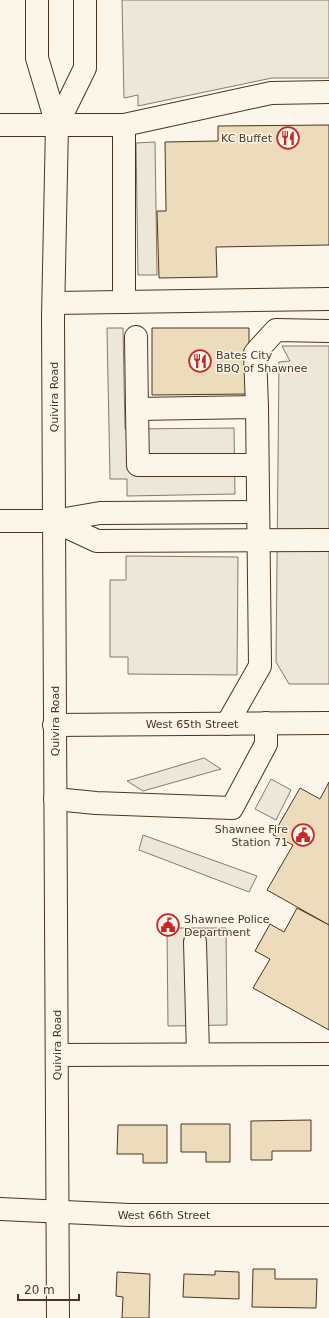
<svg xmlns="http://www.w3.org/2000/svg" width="329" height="1318" viewBox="0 0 329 1318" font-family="'DejaVu Sans',sans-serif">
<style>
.parking{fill:#ede7d9;stroke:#887966}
.building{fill:#ecdcbc;stroke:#4a3520}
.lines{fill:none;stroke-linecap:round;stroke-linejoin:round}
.minor-casing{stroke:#4a3520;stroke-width:24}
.major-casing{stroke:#4a3520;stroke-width:24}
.minor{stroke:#fbf6e9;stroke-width:22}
.major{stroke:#fbf6e9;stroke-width:22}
.labels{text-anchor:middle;stroke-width:3;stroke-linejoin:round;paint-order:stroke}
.poi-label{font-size:11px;fill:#4a3520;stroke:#fbf6e9;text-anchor:end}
.street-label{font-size:11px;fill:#4a3520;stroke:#fbf6e9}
</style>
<rect width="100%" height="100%" fill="#fbf6e9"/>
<g class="parking">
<polygon points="122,0 329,0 329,78 272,78 138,106 138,95 124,98"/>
<polygon points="155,142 157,275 138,275 136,143"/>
<polygon points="107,328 123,328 125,429 234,428 235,494 127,496 127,479 110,479"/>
<polygon points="282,346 329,346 329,684 289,684 276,662 279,362 290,361"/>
<polygon points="126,556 238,557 237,675 128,674 128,657 110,657 110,580 126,580"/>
<polygon points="204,758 221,769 143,791 127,781"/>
<polygon points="271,779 291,790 276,820 255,809"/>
<polygon points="143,835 257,876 249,892 139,850"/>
<polygon points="167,928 226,928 227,1025 168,1026"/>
</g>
<g class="building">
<polygon points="329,125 329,245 216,247 217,277 159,278 157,211 166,211 165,142 218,141 218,126"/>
<polygon points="152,328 249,328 249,394 152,395"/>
<polygon points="329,782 329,925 267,890 293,845 273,835 300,788 320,799"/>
<polygon points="297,908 329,925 329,1030 253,988 270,959 255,951 270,924 284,932"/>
<polygon points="311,1120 311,1151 272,1151 272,1160 251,1160 251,1121"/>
<polygon points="181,1124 230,1124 230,1162 206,1162 206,1152 181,1152"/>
<polygon points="118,1125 167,1125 167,1163 143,1163 143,1154 117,1154"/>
<polygon points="253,1269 275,1269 275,1279 317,1279 316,1308 252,1307"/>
<polygon points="215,1271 239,1272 239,1299 183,1297 184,1274 215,1275"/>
<polygon points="117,1272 150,1274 149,1318 122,1318 123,1297 116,1296"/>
</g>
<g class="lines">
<g class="minor-casing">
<g id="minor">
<polyline points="0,125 124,125 124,302"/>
<polyline points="124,125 271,93 329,92"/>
<polyline points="54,303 329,299"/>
<polyline points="136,337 137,409 257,407 260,666 227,724"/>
<polyline points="257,407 255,353 276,330 329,331"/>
<polyline points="137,409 138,465 257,465"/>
<polyline points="0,521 54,521 100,513 258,512"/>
<polyline points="54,521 97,541 329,540"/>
<polyline points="54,725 329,723"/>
<polyline points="55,799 96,803 232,808 266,744 266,723"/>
<polyline points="195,942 198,1054"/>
<polyline points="57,1055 329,1054"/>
<polyline points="0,1209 129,1215 329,1215"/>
</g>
</g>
<g class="major-casing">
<g id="major">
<polyline points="37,0 37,58 57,125 53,317 58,1318"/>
<polyline points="57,125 85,68 85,0"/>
</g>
</g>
<use href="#minor" class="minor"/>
<use href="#major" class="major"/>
</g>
<defs>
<g id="restaurant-ring" transform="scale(1.15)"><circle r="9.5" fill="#fbf6e9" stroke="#c62828" stroke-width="1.5"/><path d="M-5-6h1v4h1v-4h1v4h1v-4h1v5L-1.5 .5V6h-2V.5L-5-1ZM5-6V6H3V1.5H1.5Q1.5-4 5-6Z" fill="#c62828"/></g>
<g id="civic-ring" transform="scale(1.15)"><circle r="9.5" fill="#fbf6e9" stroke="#c62828" stroke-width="1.5"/><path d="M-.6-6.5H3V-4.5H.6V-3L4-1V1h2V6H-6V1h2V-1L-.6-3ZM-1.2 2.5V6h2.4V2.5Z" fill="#c62828"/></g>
</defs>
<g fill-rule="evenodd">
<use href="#restaurant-ring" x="288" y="138"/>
<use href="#restaurant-ring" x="200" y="361"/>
<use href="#civic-ring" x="303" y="835"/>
<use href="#civic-ring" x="168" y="925"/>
</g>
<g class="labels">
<g class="poi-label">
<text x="272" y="142">KC Buffet</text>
<text x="216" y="359" text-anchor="start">Bates City<tspan x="216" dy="13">BBQ of Shawnee</tspan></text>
<text x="288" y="833">Shawnee Fire<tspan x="288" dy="13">Station 71</tspan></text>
<text x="184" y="923" text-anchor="start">Shawnee Police<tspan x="184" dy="13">Department</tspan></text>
</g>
<g class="street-label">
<text transform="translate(54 397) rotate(-90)" y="4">Quivira Road</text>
<text transform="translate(55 721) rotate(-90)" y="4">Quivira Road</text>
<text x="192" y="728">West 65th Street</text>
<text transform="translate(57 1045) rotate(-90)" y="4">Quivira Road</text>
<text x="164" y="1219">West 66th Street</text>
</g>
</g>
<path d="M18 1294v6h61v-6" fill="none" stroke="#4a3520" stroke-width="2"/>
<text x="24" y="1294" font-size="12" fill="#4a3520" stroke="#fbf6e9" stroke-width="3" paint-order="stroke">20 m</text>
</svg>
